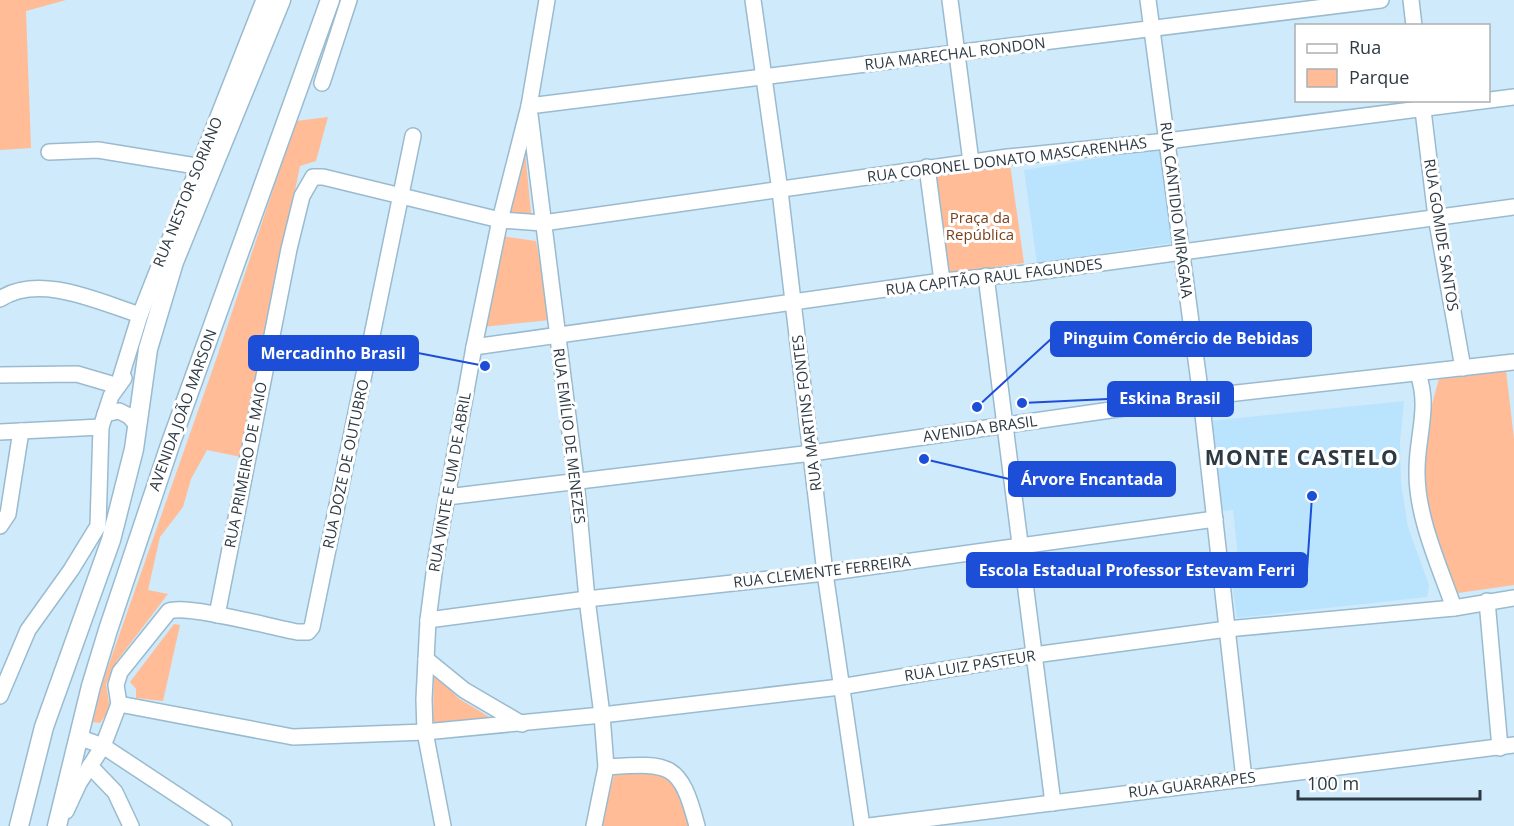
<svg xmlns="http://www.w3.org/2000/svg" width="1514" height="826" viewBox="0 0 1514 826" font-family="'Open Sans',sans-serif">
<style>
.built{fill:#bae4fe}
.green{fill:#ffbc97}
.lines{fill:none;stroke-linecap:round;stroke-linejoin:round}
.minor-casing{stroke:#9abbcf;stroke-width:18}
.major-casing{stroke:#9abbcf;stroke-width:21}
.minor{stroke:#fff;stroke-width:15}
.major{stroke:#fff;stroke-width:18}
.labels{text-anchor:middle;stroke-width:6;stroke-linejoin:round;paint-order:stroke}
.street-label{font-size:15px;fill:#2d3a43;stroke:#fff}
.park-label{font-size:15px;fill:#783e1a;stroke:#fff}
.district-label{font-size:21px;font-weight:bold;letter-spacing:1.5px;fill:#2d3a43;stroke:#fff}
.leader{fill:none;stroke:#1d4ed8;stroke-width:2}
.callout-dot{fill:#1d4ed8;stroke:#fff;stroke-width:2}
.callout{fill:#1d4ed8;stroke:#1d4ed8;stroke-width:2}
.callout-label{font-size:16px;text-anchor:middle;font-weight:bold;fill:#fff}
</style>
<rect width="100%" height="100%" fill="#cfeafb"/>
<g class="built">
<polygon points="1161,148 1172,243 1037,263 1024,170"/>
<polygon points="1404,401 1400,443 1401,483 1408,527 1429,585 1427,597 1237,618 1231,577 1240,576 1233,510 1222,511 1210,421"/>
</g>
<g class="green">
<polygon points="0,0 66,0 26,11 31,148 0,150"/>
<polygon points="328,117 316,161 300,166 241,457 207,450 191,479 183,507 160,537 148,590 168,594 116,662 106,684 110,709 100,723 93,722 102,684 218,354 296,121"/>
<polygon points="524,141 531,213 504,216"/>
<polygon points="1010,164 1024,263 947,274 933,173"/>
<polygon points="502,236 536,241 551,320 482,327"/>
<path d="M1506 370 1514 439V585L1458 593 1450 582C1443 556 1433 529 1428 502 1420 462 1427 418 1439 379Z"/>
<polygon points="174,624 180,625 163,701 136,698 136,689 130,682"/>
<polygon points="434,672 458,698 496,721 433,728"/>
<polygon points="615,771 668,771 695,826 601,826"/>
</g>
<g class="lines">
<g class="minor-casing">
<g id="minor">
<polyline points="753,0 780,191 825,573 862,826"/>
<polyline points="950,0 971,162"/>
<polyline points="1148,0 1201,397 1244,779"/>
<polyline points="1411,0 1414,26"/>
<polyline points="322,83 349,0"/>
<polyline points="1422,102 1436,217 1463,368"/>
<polyline points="529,106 1381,0"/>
<polyline points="530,115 576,480 587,599 602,715 606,767 594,826"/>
<polyline points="49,152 98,150 196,166"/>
<polyline points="927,167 942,281"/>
<polyline points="986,276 1053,803"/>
<path d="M0 299C40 273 99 302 140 315"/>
<polyline points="474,347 942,281 1028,273 1514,207"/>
<path d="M1418 374C1430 407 1417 436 1417 470 1416 516 1439 565 1454 608"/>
<polyline points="0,375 77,374 118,386 140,315 264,0"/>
<polyline points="105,414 119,411 129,416 137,425"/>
<polyline points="0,432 101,427"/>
<polyline points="447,497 812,453 1201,397 1514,362"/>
<polyline points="0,526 8,514 21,431"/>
<polyline points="1487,601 1500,748"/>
<polyline points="217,615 289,249 302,196 313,177 323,177 500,220 543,223 1008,157 1167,141 1514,97"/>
<polyline points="428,620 587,599 825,573 1215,519"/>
<polyline points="426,659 464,690 522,724"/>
<polyline points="0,696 28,630 71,570 98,526 101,427 111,396 124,378"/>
<path d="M119 704 116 685 120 672 169 611C188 604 274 628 298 632H308L312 627 413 136"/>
<polyline points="78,737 103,746 224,826"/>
<polyline points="90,766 115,792 131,826"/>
<path d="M606 767C670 763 680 761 697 826"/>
<polyline points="66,811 79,783 103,746 119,704 293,737 425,732 602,715 840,687 1034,655 1227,629 1454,608 1514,598"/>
<polyline points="443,826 425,732 424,699 428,620 436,558 474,347 500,220 529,106 547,0"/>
<polyline points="869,826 1514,745"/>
</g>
</g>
<g class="major-casing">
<g id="major">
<polyline points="19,826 44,727 111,540 134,449 148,349 174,262 281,0"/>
<polyline points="57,826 91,686 108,630 170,445 330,0"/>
</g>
</g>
<use href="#minor" class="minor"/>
<use href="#major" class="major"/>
</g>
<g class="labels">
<g class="street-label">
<text transform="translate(955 54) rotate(-7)" y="5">RUA MARECHAL RONDON</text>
<text transform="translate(1007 160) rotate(-7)" y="5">RUA CORONEL DONATO MASCARENHAS</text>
<text transform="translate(188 192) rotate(-68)" y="5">RUA NESTOR SORIANO</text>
<text transform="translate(1176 210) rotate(83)" y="5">RUA CANTIDIO MIRAGAIA</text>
<text transform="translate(1441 235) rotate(81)" y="5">RUA GOMIDE SANTOS</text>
<text transform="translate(994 277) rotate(-7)" y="5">RUA CAPITÃO RAUL FAGUNDES</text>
<text transform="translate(183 410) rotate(-70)" y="5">AVENIDA JOÃO MARSON</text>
<text transform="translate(807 413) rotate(-97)" y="5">RUA MARTINS FONTES</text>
<text transform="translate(980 429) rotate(-8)" y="5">AVENIDA BRASIL</text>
<text transform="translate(569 436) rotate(83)" y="5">RUA EMÍLIO DE MENEZES</text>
<text transform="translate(346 464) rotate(-78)" y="5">RUA DOZE DE OUTUBRO</text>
<text transform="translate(246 465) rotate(-79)" y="5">RUA PRIMEIRO DE MAIO</text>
<text transform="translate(450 482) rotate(-80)" y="5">RUA VINTE E UM DE ABRIL</text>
<text transform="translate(822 572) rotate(-7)" y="5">RUA CLEMENTE FERREIRA</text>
<text transform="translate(970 666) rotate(-9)" y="5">RUA LUIZ PASTEUR</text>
<text transform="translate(1192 785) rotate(-7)" y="5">RUA GUARARAPES</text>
</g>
<g class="park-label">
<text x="980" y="223">Praça da<tspan x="980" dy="17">República</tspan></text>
</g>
<g class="district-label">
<text x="1302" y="465">MONTE CASTELO</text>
</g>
</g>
<path class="leader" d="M977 407L1051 339M485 366L418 353M1022 403L1108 399M924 459L1009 479M1312 496L1307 570"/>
<g class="callout-dot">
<circle cx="977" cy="407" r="6"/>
<circle cx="485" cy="366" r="6"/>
<circle cx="1022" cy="403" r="6"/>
<circle cx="924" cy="459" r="6"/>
<circle cx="1312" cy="496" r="6"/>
</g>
<g class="callout">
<rect x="1051" y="322" width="260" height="34" rx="6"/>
<rect x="249" y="336" width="169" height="34" rx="6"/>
<rect x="1108" y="382" width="125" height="34" rx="6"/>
<rect x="1009" y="462" width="166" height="34" rx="6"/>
<rect x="967" y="553" width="340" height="34" rx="6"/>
</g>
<g class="callout-label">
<text x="1181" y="344">Pinguim Comércio de Bebidas</text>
<text x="333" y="359">Mercadinho Brasil</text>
<text x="1170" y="404">Eskina Brasil</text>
<text x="1092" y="485">Árvore Encantada</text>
<text x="1137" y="576">Escola Estadual Professor Estevam Ferri</text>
</g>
<rect x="1295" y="24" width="195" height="78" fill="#ffffff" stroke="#abb0b4" stroke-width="1.5"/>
<rect x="1307" y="44" width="30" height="9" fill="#ffffff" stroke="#abb0b4" stroke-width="1.5"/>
<text x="1349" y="54" font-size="18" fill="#2d3a43">Rua</text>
<rect x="1307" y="69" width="30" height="18" fill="#ffbc97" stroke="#abb0b4" stroke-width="1.5"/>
<text x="1349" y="84" font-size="18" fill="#2d3a43">Parque</text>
<path d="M1298 790v9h182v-9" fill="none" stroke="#2d3a43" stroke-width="3"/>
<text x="1307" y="790" font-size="18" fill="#2d3a43" stroke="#ffffff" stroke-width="4.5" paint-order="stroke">100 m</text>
</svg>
